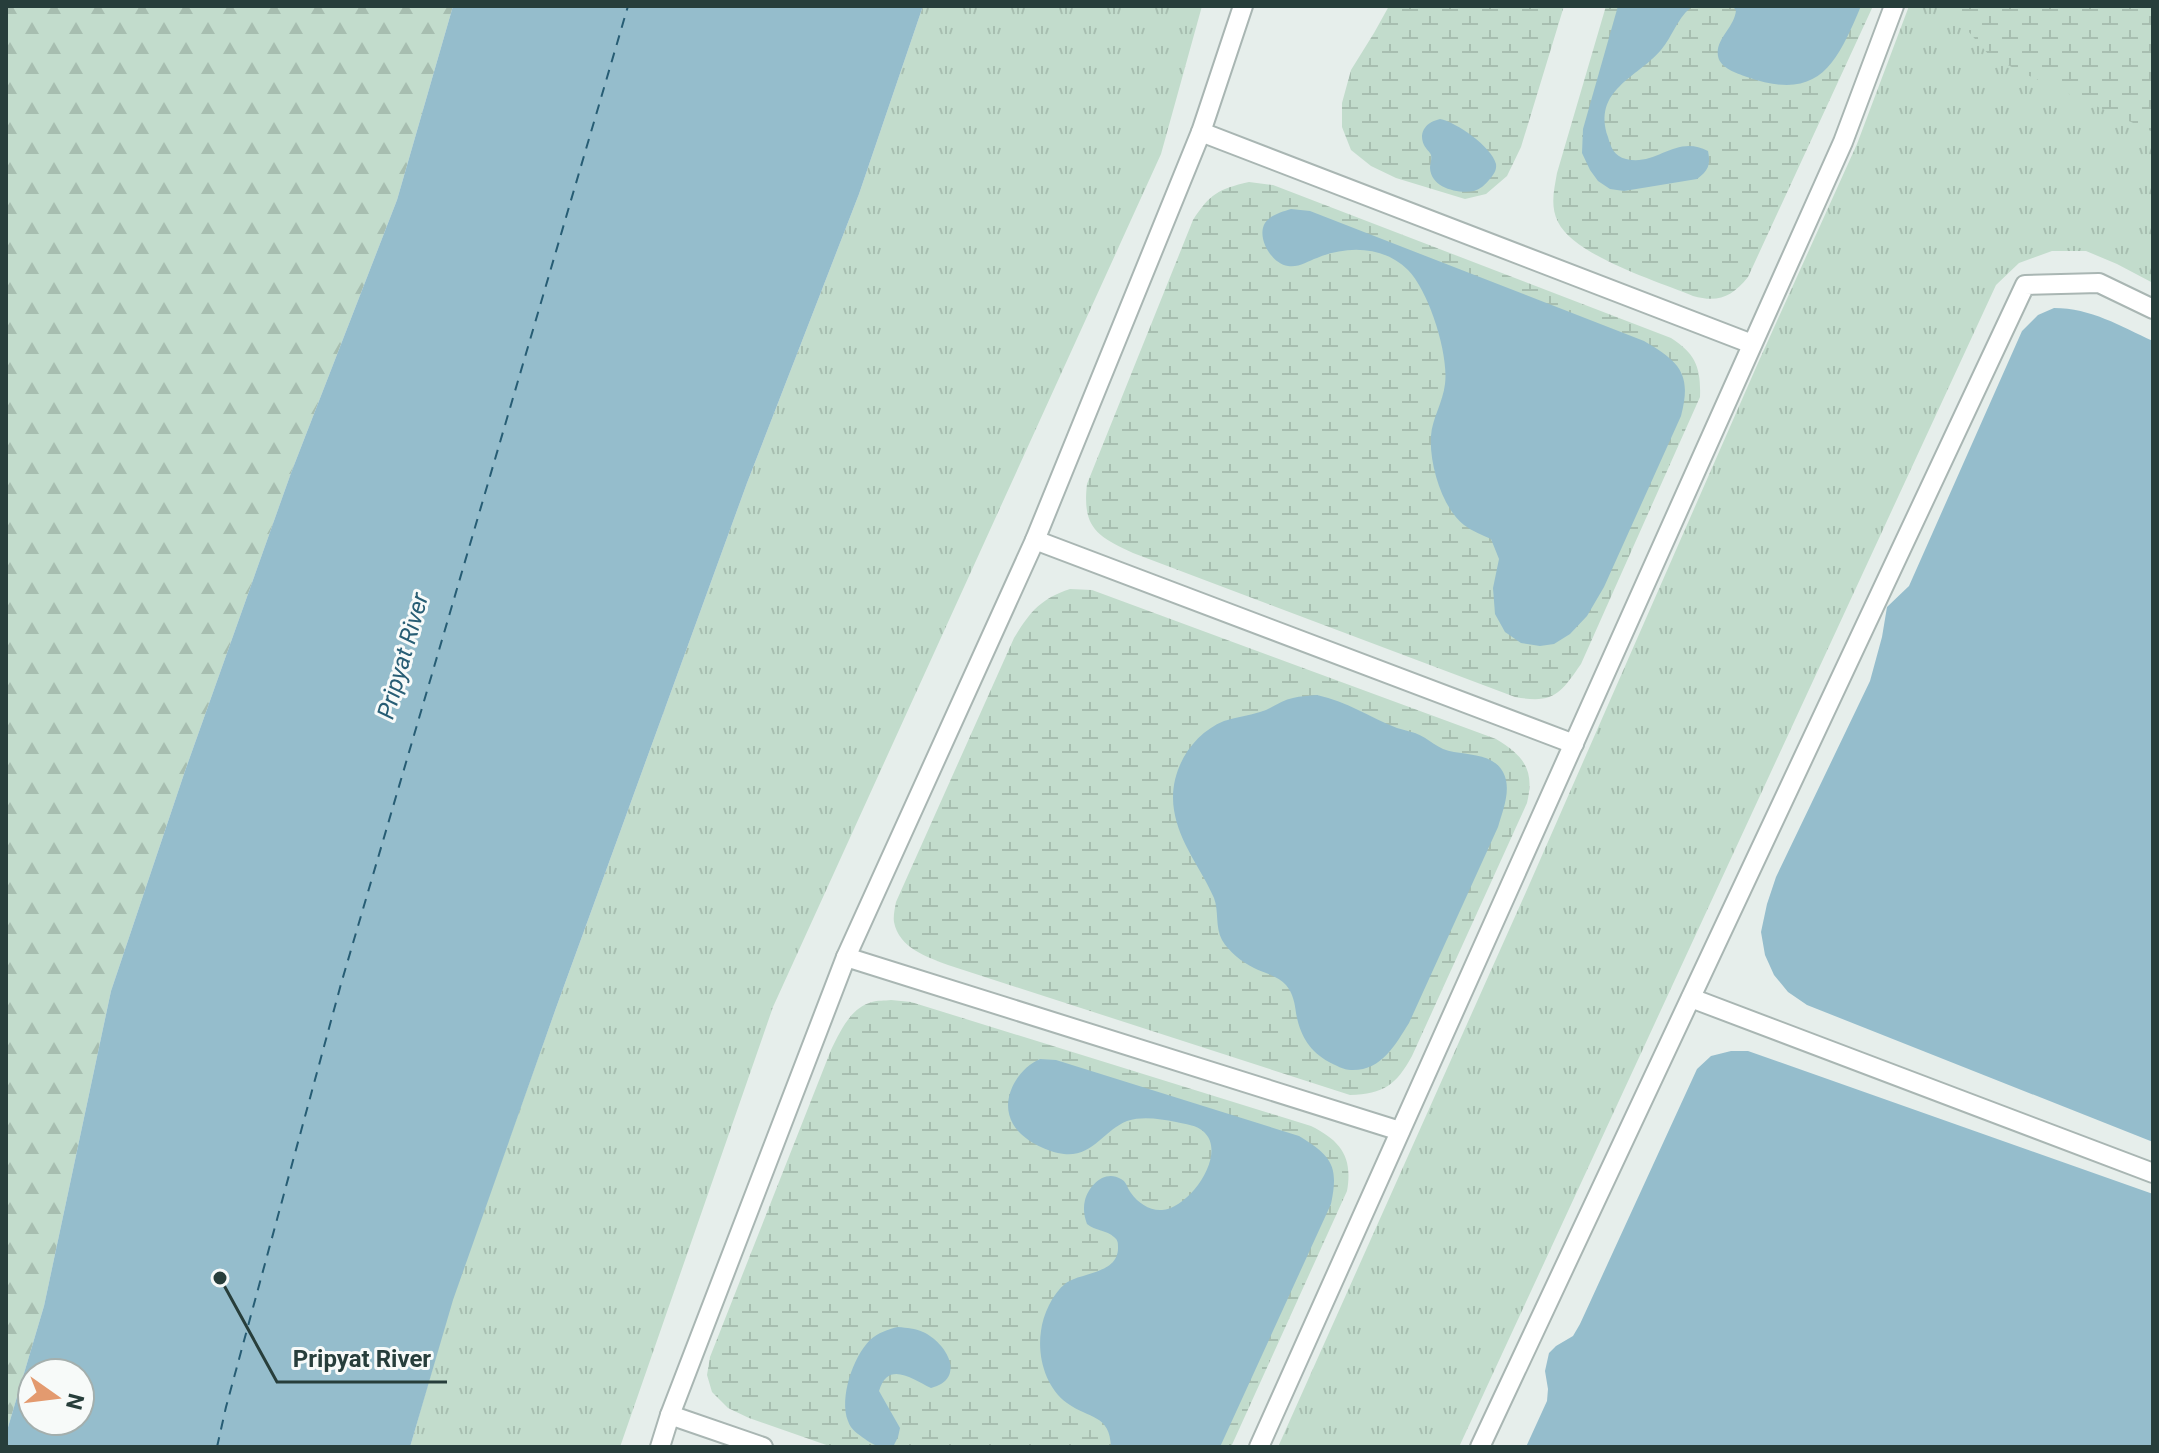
<svg xmlns="http://www.w3.org/2000/svg" width="2159" height="1453" viewBox="0 0 2159 1453" font-family="Roboto,sans-serif">
<style>
.grass{fill:url(#grass-tufts)}
.forest{fill:url(#forest-firs)}
.wetland{fill:url(#wetland-marsh)}
.water{fill:#95bdcc;fill-rule:evenodd}
.lines{fill:none;stroke-linecap:round;stroke-linejoin:round}
.ferry{stroke:#275d74;stroke-width:2;stroke-dasharray:10 8;stroke-linecap:butt}
.lane-casing{stroke:#a9b6b3;stroke-width:22}
.lane{stroke:#fff;stroke-width:18}
.labels{text-anchor:middle;stroke-width:6;stroke-linejoin:round;paint-order:stroke}
.water-label{font-size:24px;font-style:italic;fill:#275d74;stroke:#f7faf9}
.leader{fill:none;stroke:#273e3b;stroke-width:3}
.callout-dot{fill:#273e3b;stroke:#f7faf9;stroke-width:3}
.callout-label{font-size:24px;text-anchor:middle;font-weight:bold;fill:#273e3b;stroke:#f7faf9;stroke-width:6;stroke-linejoin:round;paint-order:stroke}
</style>
<defs>
<pattern id="grass-tufts" width="24" height="20" patternUnits="userSpaceOnUse" patternTransform="scale(2)"><rect width="24" height="20" fill="#c2dccc"/><path d="M3 7l-1-3M5 7V3M7 7l1-3M15 17l-1-3M17 17v-4M19 17l1-3" fill="none" stroke="#a7beb0"/></pattern>
<pattern id="forest-firs" width="22" height="20" patternUnits="userSpaceOnUse" patternTransform="scale(2)"><rect width="22" height="20" fill="#c2dccc"/><path d="M5 1l3.5 6h-7zM16 11l3.5 6h-7z" fill="#a7beb0"/></pattern>
<pattern id="wetland-marsh" width="20" height="14" patternUnits="userSpaceOnUse" patternTransform="scale(2)"><rect width="20" height="14" fill="#c2dccc"/><path d="M1 5h8M5 5V1M11 12h8M15 12V8" fill="none" stroke="#a7beb0"/></pattern>
</defs>
<rect width="100%" height="100%" fill="#e6eeeb"/>
<g class="grass">
<polygon points="923,6 1202,6 1161,154 773,1007 620,1447 410,1447 452,1300 556,1008 747,483 859,194"/>
<polygon points="1909,6 2153,6 2153,283 2117,264 2086,251 2052,251 2019,263 1996,285 1459,1447 1278,1447 1526,892 1758,363 1857,144"/>
</g>
<polygon class="forest" points="6,6 453,6 397,200 291,473 185,771 111,991 44,1306 6,1434"/>
<g class="wetland">
<polygon points="1389,6 1564,6 1521,147 1507,176 1486,194 1465,199 1396,178 1371,166 1351,150 1342,127 1342,103 1351,70 1374,33"/>
<path d="M1606 6H1873L1748 277C1732 297 1718 303 1693 296 1657 281 1575 256 1558 222 1550 206 1554 190 1557 173Z"/>
<polygon points="1956,6 2153,6 2153,132 2023,73 1989,55 1961,23"/>
<path d="M1249 182 1273 185 1671 338C1696 354 1701 368 1700 397L1581 664C1560 694 1554 704 1515 697L1133 553C1097 536 1082 528 1087 484L1193 220C1210 194 1218 189 1249 182Z"/>
<path d="M1070 589 1092 590 1496 739C1524 756 1535 770 1527 803L1412 1056C1396 1085 1384 1094 1350 1095L948 965C927 957 899 948 894 922 893 916 895 908 896 902L1014 638C1030 612 1040 599 1070 589Z"/>
<path d="M891 1000 911 1002 1311 1126C1341 1141 1353 1157 1347 1191L1231 1447H832L749 1418 728 1408 712 1392 707 1375 710 1357 831 1050C840 1032 850 1008 872 1002 877 1000 885 1001 891 1000Z"/>
</g>
<g class="water">
<path d="M453 6H923L859 194 747 483 556 1008 453 1300 410 1447H6V1434L44 1306 111 991 185 771 291 473 397 200ZM80 1373V1421H32V1373Z"/>
<path d="M1618 6H1693C1678 16 1673 36 1661 50 1637 78 1592 90 1608 137 1611 148 1614 156 1626 159 1656 167 1676 134 1708 151 1711 165 1708 171 1697 179L1624 191 1610 189 1598 181 1590 170 1582 153 1583 129Z"/>
<path d="M1732 6H1861C1836 65 1819 102 1747 77 1736 73 1720 68 1718 56 1715 39 1735 27 1736 10Z"/>
<path d="M1440 119C1456 122 1492 147 1496 164 1497 171 1493 175 1489 180 1485 185 1480 189 1474 191 1458 194 1431 188 1430 168 1430 164 1432 160 1431 155 1430 152 1426 149 1424 145 1418 131 1427 122 1440 119Z"/>
<path d="M1291 209 1310 211 1644 341C1680 362 1692 374 1681 416L1604 587 1587 616 1570 634 1554 644 1540 646 1521 643 1505 632 1495 614 1493 588 1499 559 1491 539C1482 535 1472 531 1464 525 1442 508 1429 463 1431 436 1432 419 1443 402 1445 384 1449 355 1429 291 1408 270 1384 246 1347 245 1317 258 1308 261 1298 268 1288 266 1272 264 1256 238 1265 223 1270 215 1282 212 1291 209Z"/>
<path d="M2054 308C2091 308 2120 326 2153 341V1142L1807 1005 1788 992 1774 975 1765 955 1761 932 1767 904 1776 877 1870 681 1882 637 1887 607 1909 586 2022 331 2038 315Z"/>
<path d="M1317 695C1348 702 1369 717 1397 728 1403 730 1409 731 1415 733 1429 738 1438 750 1454 752 1471 755 1494 755 1503 772 1512 789 1503 810 1498 827L1409 1023C1395 1045 1382 1071 1351 1070 1344 1070 1335 1065 1329 1062 1309 1051 1300 1035 1296 1013 1295 1004 1293 993 1286 985 1278 976 1264 973 1254 968 1242 962 1229 952 1222 940 1215 927 1219 911 1214 898 1201 868 1179 843 1174 810 1168 773 1190 735 1224 721 1236 717 1248 716 1260 712 1271 709 1282 700 1293 698 1300 696 1309 696 1317 695Z"/>
<polygon points="1731,1051 1748,1051 2153,1194 2153,1447 1526,1447 1547,1401 1548,1389 1545,1371 1549,1353 1556,1346 1573,1336 1580,1324 1697,1069 1711,1056"/>
<path d="M1040 1059 1056 1060 1299 1136C1332 1156 1339 1166 1331 1204L1220 1447H1111C1110 1414 1089 1419 1067 1403 1046 1388 1037 1357 1041 1331 1043 1315 1052 1294 1066 1283 1082 1272 1119 1274 1118 1247 1118 1243 1118 1240 1114 1237 1107 1230 1095 1231 1087 1224 1084 1216 1083 1208 1085 1200 1089 1185 1105 1169 1121 1179 1127 1182 1127 1188 1131 1193 1138 1203 1150 1211 1162 1210 1189 1209 1228 1154 1204 1132 1197 1125 1185 1124 1176 1122 1160 1119 1143 1116 1127 1121 1104 1130 1093 1157 1064 1154 1047 1152 1022 1140 1013 1124 999 1100 1017 1069 1040 1059Z"/>
<path d="M898 1327C907 1328 915 1328 923 1332 947 1343 967 1379 931 1388 912 1379 888 1360 879 1391L900 1428 898 1437 894 1445C883 1449 874 1446 865 1439 858 1434 851 1430 848 1421 839 1398 853 1357 870 1340 878 1333 888 1329 898 1327Z"/>
</g>
<g class="lines">
<polyline class="ferry" points="217,1447 226,1407 341,984 628,6"/>
<g class="lane-casing">
<g id="lane">
<polyline points="1201,132 1752,344"/>
<polyline points="1035,540 1574,744"/>
<polyline points="846,957 1400,1131"/>
<polyline points="1691,998 2153,1173"/>
<polyline points="670,1415 763,1447"/>
<polyline points="660,1447 670,1415 846,957 1035,540 1201,132 1243,6"/>
<polyline points="1259,1447 1843,142 1894,6"/>
<polyline points="1480,1447 2025,285 2099,283 2153,309"/>
</g>
</g>
<use href="#lane" class="lane"/>
</g>
<g class="labels">
<g class="water-label">
<text transform="translate(403 656) rotate(-74)" y="8">Pripyat River</text>
</g>
</g>
<path class="leader" d="M220 1278L277 1382H447"/>
<circle class="callout-dot" cx="220" cy="1278" r="8"/>
<g class="callout-label">
<text x="362" y="1367">Pripyat River</text>
</g>
<rect width="2159" height="1453" fill="none" stroke="#273e3b" stroke-width="16"/>
<g transform="translate(56 1397) rotate(104)"><circle r="38" fill="#f7faf9" stroke="#a4afad" stroke-width="2"/>
<path d="M0-6L14 30L0 20L-14 30Z" fill="#e39a6f"/>
<text y="-12" font-size="22" font-weight="bold" text-anchor="middle" fill="#273e3b">N</text>
</g>
</svg>
